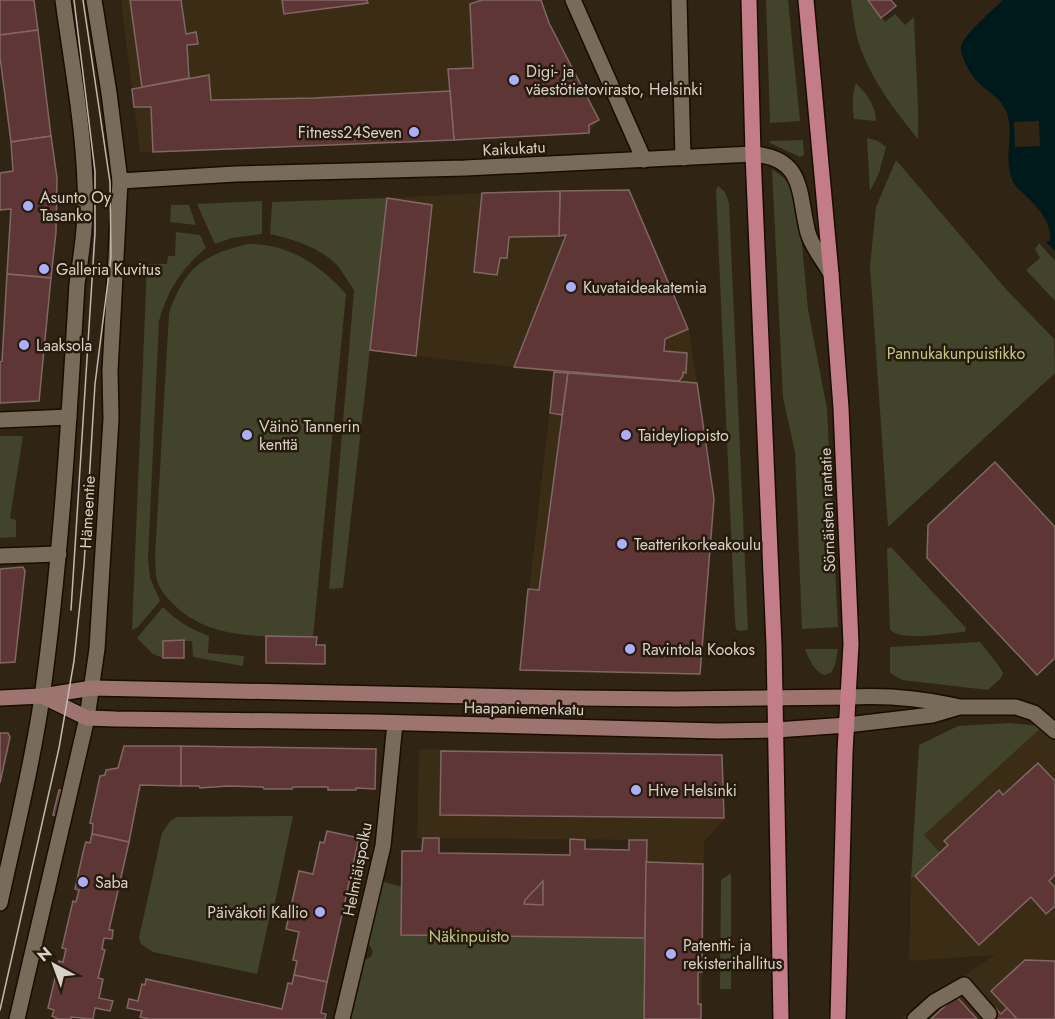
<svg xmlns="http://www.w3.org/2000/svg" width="1055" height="1019" viewBox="0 0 1055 1019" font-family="Jost,sans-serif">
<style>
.built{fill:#3b2c15}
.green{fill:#41432b}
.water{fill:#00191a}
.pier{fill:#302414}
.building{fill:#5e3636;stroke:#806766;stroke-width:1.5}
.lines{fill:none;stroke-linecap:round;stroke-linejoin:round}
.street-casing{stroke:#180d01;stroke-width:18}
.secondary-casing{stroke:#180d01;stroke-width:18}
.primary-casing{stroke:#180d01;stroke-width:18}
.street{stroke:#796b59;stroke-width:15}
.secondary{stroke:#9e7470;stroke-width:15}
.primary{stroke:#c37d88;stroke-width:15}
.tram{stroke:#c2b9ae;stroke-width:1.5}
.poi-dot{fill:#abaffb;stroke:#261b0b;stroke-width:2}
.labels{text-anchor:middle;stroke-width:5;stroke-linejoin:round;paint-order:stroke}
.poi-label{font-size:16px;fill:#d9d1c7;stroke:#261b0b;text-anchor:start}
.street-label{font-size:16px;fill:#d9d1c7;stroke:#261b0b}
.park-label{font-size:16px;fill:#c3c785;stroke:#261b0b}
</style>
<rect width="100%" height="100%" fill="#302414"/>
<g class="built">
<polygon points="121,0 541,0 549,23 599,120 589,133 185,149 140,153"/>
<polygon points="629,190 689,331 714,499 700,674 520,670 554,372 370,350 387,198 482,193"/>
<polygon points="1043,726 1055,731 1055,1019 900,1019 995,955 909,961 911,879 915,876 924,835"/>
<polygon points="419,749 722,755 724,820 704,842 701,1019 644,1019 646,840 417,838"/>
</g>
<g class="green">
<polygon points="766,0 788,0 800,121 770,123"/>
<path d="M851 0H868L885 22 895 14 905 25 914 17C915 58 919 98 918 139 893 108 868 76 857 37 854 25 853 12 851 0Z"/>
<path d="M856 83C866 93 876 106 876 121L854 119C852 107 852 94 856 83Z"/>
<polygon points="867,138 878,141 886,147 879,173 870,191"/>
<polygon points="803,140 804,155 800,157 770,143 770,141"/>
<polygon points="896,160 1006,289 1054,339 1055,373 888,527 870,266 876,207"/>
<polygon points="772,169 783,177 792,188 799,212 808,309 827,409 838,627 802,629 795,452 783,398"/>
<polygon points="718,186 725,192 729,203 748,630 739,631 736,629 735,622 716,190"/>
<path d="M387 198 343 588 329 589 354 290C348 282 342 270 335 263 318 247 292 239 270 234L272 202Z"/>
<polygon points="262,201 262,234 232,238 215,244 197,204"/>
<polygon points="171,205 189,205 196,225 170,222"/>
<path d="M176 232 200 235 206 248C182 268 167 291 159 321L148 558 150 578 160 601 138 627 132 630 147 264H167L168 256H175Z"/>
<polygon points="1039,243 1055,261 1055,301 1026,270 1040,258 1035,249"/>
<path d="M248 244C287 243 321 265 346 294L313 637C264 636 209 641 172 603 166 597 159 588 157 580 155 573 156 564 155 557L169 313C185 268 202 255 248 244Z"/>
<polygon points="0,436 23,436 10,518 16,520 16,537 0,538"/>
<path d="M891 547 966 628 965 632C947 633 903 642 890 630L887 549Z"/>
<path d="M163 607C177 621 190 629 209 636L208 653 244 656 243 666 193 657 192 641H163V658L153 654 137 638Z"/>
<polygon points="980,642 999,666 1003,673 1001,678 988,690 902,680 890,673 890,647"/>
<path d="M805 649H838L835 665 831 673 824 675C814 671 809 659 805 649Z"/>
<polygon points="1008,723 1043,726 924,835 940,853 911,879 919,745 958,726"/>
<polygon points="293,816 272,917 270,915 257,974 153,952 141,944 139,938 162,833 170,821 177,817"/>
<path d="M423 838H439V853L646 876 644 1019H349L364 960 371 957C374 951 372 948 368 944L381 881 402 887V851H422Z"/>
<polygon points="731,873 731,989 720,989 721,880"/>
</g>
<path class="water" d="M1003 0H1055V251L1046 242 1050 241C1053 224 1037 206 1025 195 1021 191 1018 190 1015 185 1001 163 1015 137 1007 113 1001 97 987 92 976 80 972 76 969 70 966 65 964 59 960 54 961 47 963 35 993 10 1003 0Z"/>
<polygon class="pier" points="1039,121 1040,146 1015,147 1014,122"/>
<g class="building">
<polygon points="0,0 34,0 38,30 0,35"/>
<polygon points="130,0 181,0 186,34 196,32 198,44 187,45 189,78 142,87"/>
<polygon points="282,0 367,0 368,3 284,14"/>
<polygon points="482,0 541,0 549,23 599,120 589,125 589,133 454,140 448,69 473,68 470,4"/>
<polygon points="868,0 891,0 896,6 881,18"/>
<polygon points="38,30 51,136 11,142 0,57 0,35"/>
<polygon points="209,75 211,100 315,98 450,91 454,140 153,152 151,107 134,107 132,89"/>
<polygon points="51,136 57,178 56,232 51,278 7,274 11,209 0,210 0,173 13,171 11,142"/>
<polygon points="629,190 688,329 665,339 664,351 687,353 686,373 683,372 683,376 679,381 514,367 566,235 559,236 560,191"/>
<polygon points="560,191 559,236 509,237 507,258 500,258 497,275 474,272 482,193"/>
<polygon points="387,198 432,205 416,356 370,350"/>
<polygon points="7,274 51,278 39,401 0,403 0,362 2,361"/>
<polygon points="554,372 568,373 562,415 550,413"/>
<polygon points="568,373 697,383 714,499 700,674 520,670 528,589 539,590"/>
<polygon points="995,462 1055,527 1055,658 1037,675 927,558 928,525"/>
<polygon points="23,567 25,571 15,662 0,663 0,569"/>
<polygon points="266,636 317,637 316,645 325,645 325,664 266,663"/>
<polygon points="184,640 184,658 163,658 163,641"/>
<polygon points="0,733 8,733 10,737 0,783"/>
<polygon points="124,746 181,746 181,786 140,785 129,842 92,834 93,824 90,823 100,776 105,775 106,770 118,768"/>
<polygon points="181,746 376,749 375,789 356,788 356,790 328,790 328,787 293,787 292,789 264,789 263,787 228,786 200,788 199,786 181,786"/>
<polygon points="441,751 722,755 724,818 440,815"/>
<polygon points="1038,763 1055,781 1055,875 1049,881 1055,887 1055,906 1046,914 1031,897 979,945 915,876 948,845 944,841 999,790 1003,795"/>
<polygon points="59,790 61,790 56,816 53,815"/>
<polygon points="327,831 359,838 327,982 294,975 297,961 293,960 299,932 286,929 299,871 313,874 320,842 324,843"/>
<polygon points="92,834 129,842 109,930 113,930 112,939 104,938 102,949 105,950 98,978 103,979 99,998 113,1001 110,1011 95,1008 93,1019 71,1017 71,1019 58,1019 52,1016 54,1010 48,1008 59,961 63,962 66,949 62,948 73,901 76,902 79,890 75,889 84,848 86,842 90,843"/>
<polygon points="423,838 439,838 439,853 570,855 570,839 585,840 585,849 629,850 629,840 647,840 645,938 401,935 402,851 422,851"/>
<polygon points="646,862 703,864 702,972 698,972 698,1004 701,1004 701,1019 644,1019"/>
<polygon points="543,881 543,905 524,904 525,900"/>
<polygon points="1025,960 1055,961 1055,1019 1017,1019 991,991"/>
<polygon points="294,975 327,982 321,1013 326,1014 325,1019 149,1019 140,1017 142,1011 127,1008 129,999 138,1001 142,984 145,985 146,979 282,1009 288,983 292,984"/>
<polygon points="956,996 977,1019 931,1019"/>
<polygon points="995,1008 1001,1014 1007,1008 1017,1019 983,1019"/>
</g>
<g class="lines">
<g class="street-casing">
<g id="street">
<polyline points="573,0 644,160"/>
<polyline points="679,0 683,158"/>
<path d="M120 181 235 174 465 168 753 154C805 158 798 193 808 233 812 247 824 261 831 274"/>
<polyline points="0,420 69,417"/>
<polyline points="0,556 59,554"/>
<path d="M849 697C886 695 920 698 956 706"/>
<polyline points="847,725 932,715 959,707 1016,707 1034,713 1055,731"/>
<path d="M0 903C15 834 32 766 42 697 61 560 69 422 77 284 82 250 87 217 85 183 83 122 71 60 63 0"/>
<polyline points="17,1019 87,718 97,649 111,419 110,371 120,181 109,93 94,0"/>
<polyline points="342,1019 383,846 395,723"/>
<polyline points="915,1019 934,1002 964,985 989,1014"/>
</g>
</g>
<g class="secondary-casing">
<g id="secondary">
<polyline points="42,696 87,718 116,719 371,722 718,731 776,730 847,725"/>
<polyline points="0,698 42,696 92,688 574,698 675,699 849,697"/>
</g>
</g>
<g class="primary-casing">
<g id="primary">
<polyline points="749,0 753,154 774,645 781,1019"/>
<polyline points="806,0 831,274 841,408 851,644 845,752 838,1019"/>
</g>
</g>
<use href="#street" class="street"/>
<use href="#secondary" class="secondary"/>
<use href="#primary" class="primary"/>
<g class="tram">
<polyline points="71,610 95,233 95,171 74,0"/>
<polyline points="0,1010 59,748 74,661 84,565 95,384 111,257 110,182 83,0"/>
</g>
</g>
<g class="poi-dot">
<circle cx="514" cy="80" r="6"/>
<circle cx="414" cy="132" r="6"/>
<circle cx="28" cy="206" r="6"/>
<circle cx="44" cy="269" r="6"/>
<circle cx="571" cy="287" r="6"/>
<circle cx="24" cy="345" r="6"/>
<circle cx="247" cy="435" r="6"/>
<circle cx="626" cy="435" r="6"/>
<circle cx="622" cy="544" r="6"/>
<circle cx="630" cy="649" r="6"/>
<circle cx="636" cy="790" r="6"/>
<circle cx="83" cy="882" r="6"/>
<circle cx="320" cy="912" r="6"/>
<circle cx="671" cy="954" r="6"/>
</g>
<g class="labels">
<g class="poi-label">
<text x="526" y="77">Digi- ja<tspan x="526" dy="18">väestötietovirasto, Helsinki</tspan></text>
<text x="402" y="138" text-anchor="end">Fitness24Seven</text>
<text x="40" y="203">Asunto Oy<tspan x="40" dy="18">Tasanko</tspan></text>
<text x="56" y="275">Galleria Kuvitus</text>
<text x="583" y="293">Kuvataideakatemia</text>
<text x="36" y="351">Laaksola</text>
<text x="259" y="432">Väinö Tannerin<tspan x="259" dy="18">kenttä</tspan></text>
<text x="638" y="441">Taideyliopisto</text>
<text x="634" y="550">Teatterikorkeakoulu</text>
<text x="642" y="655">Ravintola Kookos</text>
<text x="648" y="796">Hive Helsinki</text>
<text x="95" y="888">Saba</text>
<text x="308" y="918" text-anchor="end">Päiväkoti Kallio</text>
<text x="683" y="951">Patentti- ja<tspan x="683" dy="18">rekisterihallitus</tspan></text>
</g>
<g class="street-label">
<text transform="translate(514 148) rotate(-3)" y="6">Kaikukatu</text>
<text transform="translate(827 510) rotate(-92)" y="6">Sörnäisten rantatie</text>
<text transform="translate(87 512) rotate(-87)" y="6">Hämeentie</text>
<text transform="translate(524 708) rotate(1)" y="6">Haapaniemenkatu</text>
<text transform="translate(357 869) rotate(-79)" y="6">Helmiäispolku</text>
</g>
<g class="park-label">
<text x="956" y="359">Pannukakunpuistikko</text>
<text x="469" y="942">Näkinpuisto</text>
</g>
</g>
<g transform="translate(54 965) rotate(319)" stroke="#261b0b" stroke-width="4.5" paint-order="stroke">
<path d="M0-4.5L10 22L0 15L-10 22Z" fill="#d9d1c7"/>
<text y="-9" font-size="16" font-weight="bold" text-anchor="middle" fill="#d9d1c7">N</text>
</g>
</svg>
